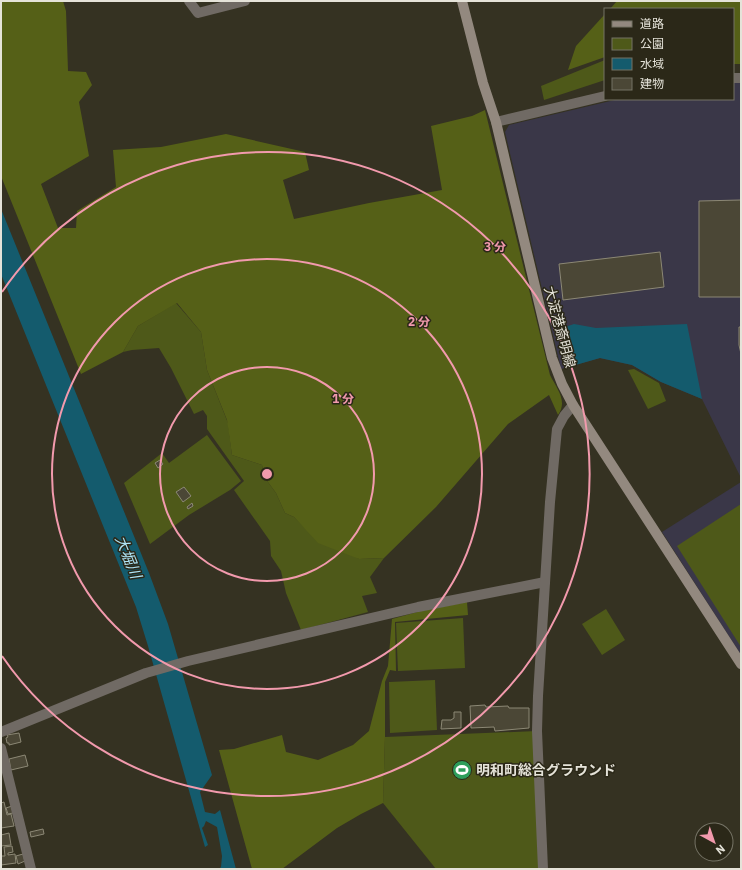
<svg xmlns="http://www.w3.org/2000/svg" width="742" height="870" viewBox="0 0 742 870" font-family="'IBM Plex Sans','Noto Sans JP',sans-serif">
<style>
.industrial{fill:#3a3748}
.green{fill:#4e5919}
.forest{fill:#556017}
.water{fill:#145b6d}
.building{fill:#4b4736;stroke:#8c8875}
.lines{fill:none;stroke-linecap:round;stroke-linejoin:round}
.minor{stroke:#706a64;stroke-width:10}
.tertiary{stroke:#706a64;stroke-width:10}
.secondary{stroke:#93897f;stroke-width:10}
.ring{fill:none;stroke:#f29aad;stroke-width:2}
.labels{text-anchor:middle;stroke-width:3;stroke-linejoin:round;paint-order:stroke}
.street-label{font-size:14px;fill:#e5e3d9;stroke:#2b2818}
.poi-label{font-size:14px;font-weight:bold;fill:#e5e3d9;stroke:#2b2818;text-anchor:start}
.water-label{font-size:15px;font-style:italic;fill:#ade3f4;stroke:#2b2818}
.centre{fill:#f29aad;stroke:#2b2818;stroke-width:2}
.ring-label{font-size:12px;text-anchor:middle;font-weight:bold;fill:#f29aad;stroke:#2b2818;stroke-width:3;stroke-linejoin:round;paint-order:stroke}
</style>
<rect width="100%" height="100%" fill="#353222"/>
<g class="industrial">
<polygon points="733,83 741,83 741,478 702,399 661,382 632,365 600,358 561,369 505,132 509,125 619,99 733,99"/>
<polygon points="741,482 741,655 662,532"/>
</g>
<g class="green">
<polygon points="605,60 605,80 544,100 541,86"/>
<polygon points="176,303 201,332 207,370 228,423 232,455 262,465 265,478 276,493 285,513 294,517 303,526 359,559 384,558 370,577 377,593 362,596 368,612 301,630 286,593 281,571 271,556 270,541 234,490 244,481 207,429 207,416 203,410 194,414 171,368 159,348 132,350 123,352 138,326"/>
<polygon points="634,369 659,383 666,401 648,409 628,370"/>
<polygon points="207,435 241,481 230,490 189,515 150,544 124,483 162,453 169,463"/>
<polygon points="741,504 741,647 677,546"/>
<polygon points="606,609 625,640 602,655 582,624"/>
<polygon points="463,618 465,668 398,671 396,623"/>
<polygon points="435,680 437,730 390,733 389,682"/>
<polygon points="537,731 543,869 436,869 383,803 385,737"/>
</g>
<g class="forest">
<path d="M1 1H63L66 11 68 71 86 72 92 85 79 102 89 156 41 184 58 228H76L77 211 116 187 113 150 161 147 226 134 305 152 309 170 283 180 294 219 369 203 442 190 431 126 472 116 485 110 550 375C557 389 568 401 558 415L549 395 508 424 436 507 384 558 359 559 318 543 294 517 285 513 276 493 265 478 262 465 232 455 227 420 207 370 201 332 177 303 138 326 123 352 81 374 1 176Z"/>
<polygon points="617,1 741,1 741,64 733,64 733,9 610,9"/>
<polygon points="605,14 605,57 568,70 576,46"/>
<polygon points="467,602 468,615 395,622 396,671 390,670 385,682 385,737 383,803 361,814 337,828 282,869 252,869 219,750 234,749 282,735 286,752 318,760 353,745 369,731 382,681 388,666 392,619 421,611"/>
</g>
<g class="water">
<polygon points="1,209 149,573 168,624 212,775 200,792 205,812 215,814 220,810 236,869 219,869 221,867 222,856 217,827 206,821 204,826 202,828 208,845 205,847 148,646 136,607 1,274"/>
<polygon points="574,324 596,328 687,324 702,399 661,382 632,365 600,358 572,366 562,328"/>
</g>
<g class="building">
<polygon points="741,200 741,297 699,297 699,201"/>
<polygon points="660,252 664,287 563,300 559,264"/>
<polygon points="739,327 741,327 741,354 739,345"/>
<polygon points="160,460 163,464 158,468 155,463"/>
<polygon points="184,487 191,496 183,502 176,492"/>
<polygon points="192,503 193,506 188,509 187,507"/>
<polygon points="485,705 486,707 508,706 509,708 529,708 529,728 495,731 494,727 471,728 470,706"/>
<polygon points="454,712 461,712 461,728 441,729 442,720 451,720 454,718"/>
<polygon points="19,733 21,742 9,745 9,743 7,743 6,738 8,737 7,735"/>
<polygon points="25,755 28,766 11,770 9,759"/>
<polygon points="4,802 7,815 11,814 14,826 1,828 1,803"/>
<polygon points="12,806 13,813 8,814 6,808"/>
<polygon points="43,829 44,834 31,837 30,832"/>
<polygon points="9,833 11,845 1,846 1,835"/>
<polygon points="12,846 13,852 8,853 8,855 15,854 16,863 1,865 1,856 5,856 4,847"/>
<polygon points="23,854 25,861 18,864 16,856"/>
</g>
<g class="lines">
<g class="minor">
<polyline points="189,1 198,13 245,1"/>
<polyline points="1,732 146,673 188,661 418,607 545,582"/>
<polyline points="1,748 31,869"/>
<polyline points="543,869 537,731 538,696 550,502 557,429 564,416 573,405"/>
</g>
<g class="tertiary">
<polyline points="733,78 741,78"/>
<polyline points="496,122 605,96"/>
</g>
<polyline class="secondary" points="462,1 483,83 496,122 552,358 562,384 573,405 741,664"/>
</g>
<g class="ring">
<circle cx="267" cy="474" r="107"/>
<circle cx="267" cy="474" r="215"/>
<path d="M2 292A322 322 0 1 1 2 656"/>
</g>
<defs>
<g id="stadium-disc" transform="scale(1)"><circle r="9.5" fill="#2e9e5b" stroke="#2b2818"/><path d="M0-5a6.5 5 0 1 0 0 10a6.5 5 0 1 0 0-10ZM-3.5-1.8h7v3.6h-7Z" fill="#fff"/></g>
</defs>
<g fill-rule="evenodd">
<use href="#stadium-disc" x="462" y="770"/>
</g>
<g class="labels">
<g class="street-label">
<text transform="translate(560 327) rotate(75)" y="5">大淀港斎明線</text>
</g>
<g class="poi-label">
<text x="476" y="775">明和町総合グラウンド</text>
</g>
<g class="water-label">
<text transform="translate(128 557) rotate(68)" y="5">大堀川</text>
</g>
</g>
<circle cx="267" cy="474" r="6" class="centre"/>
<g class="ring-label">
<text x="495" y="251">3 分</text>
<text x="419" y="326">2 分</text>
<text x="343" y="403">1 分</text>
</g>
<rect width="742" height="870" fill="none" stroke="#e5e3d9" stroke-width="4"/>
<rect x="604" y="8" width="130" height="92" fill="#2b2818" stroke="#757365"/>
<rect x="612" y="21" width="20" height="6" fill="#93897f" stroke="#757365"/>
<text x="640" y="28" font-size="12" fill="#e5e3d9">道路</text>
<rect x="612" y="38" width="20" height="12" fill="#4e5919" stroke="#757365"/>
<text x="640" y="48" font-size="12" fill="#e5e3d9">公園</text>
<rect x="612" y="58" width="20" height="12" fill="#145b6d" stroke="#757365"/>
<text x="640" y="68" font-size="12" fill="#e5e3d9">水域</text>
<rect x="612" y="78" width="20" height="12" fill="#4b4736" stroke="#757365"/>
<text x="640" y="88" font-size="12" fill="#e5e3d9">建物</text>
<g transform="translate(714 842) rotate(140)"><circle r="19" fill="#2b2818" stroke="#757365"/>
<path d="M0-3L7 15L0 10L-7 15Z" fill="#f29aad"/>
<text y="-6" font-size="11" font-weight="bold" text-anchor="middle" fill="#e5e3d9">N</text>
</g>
</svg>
